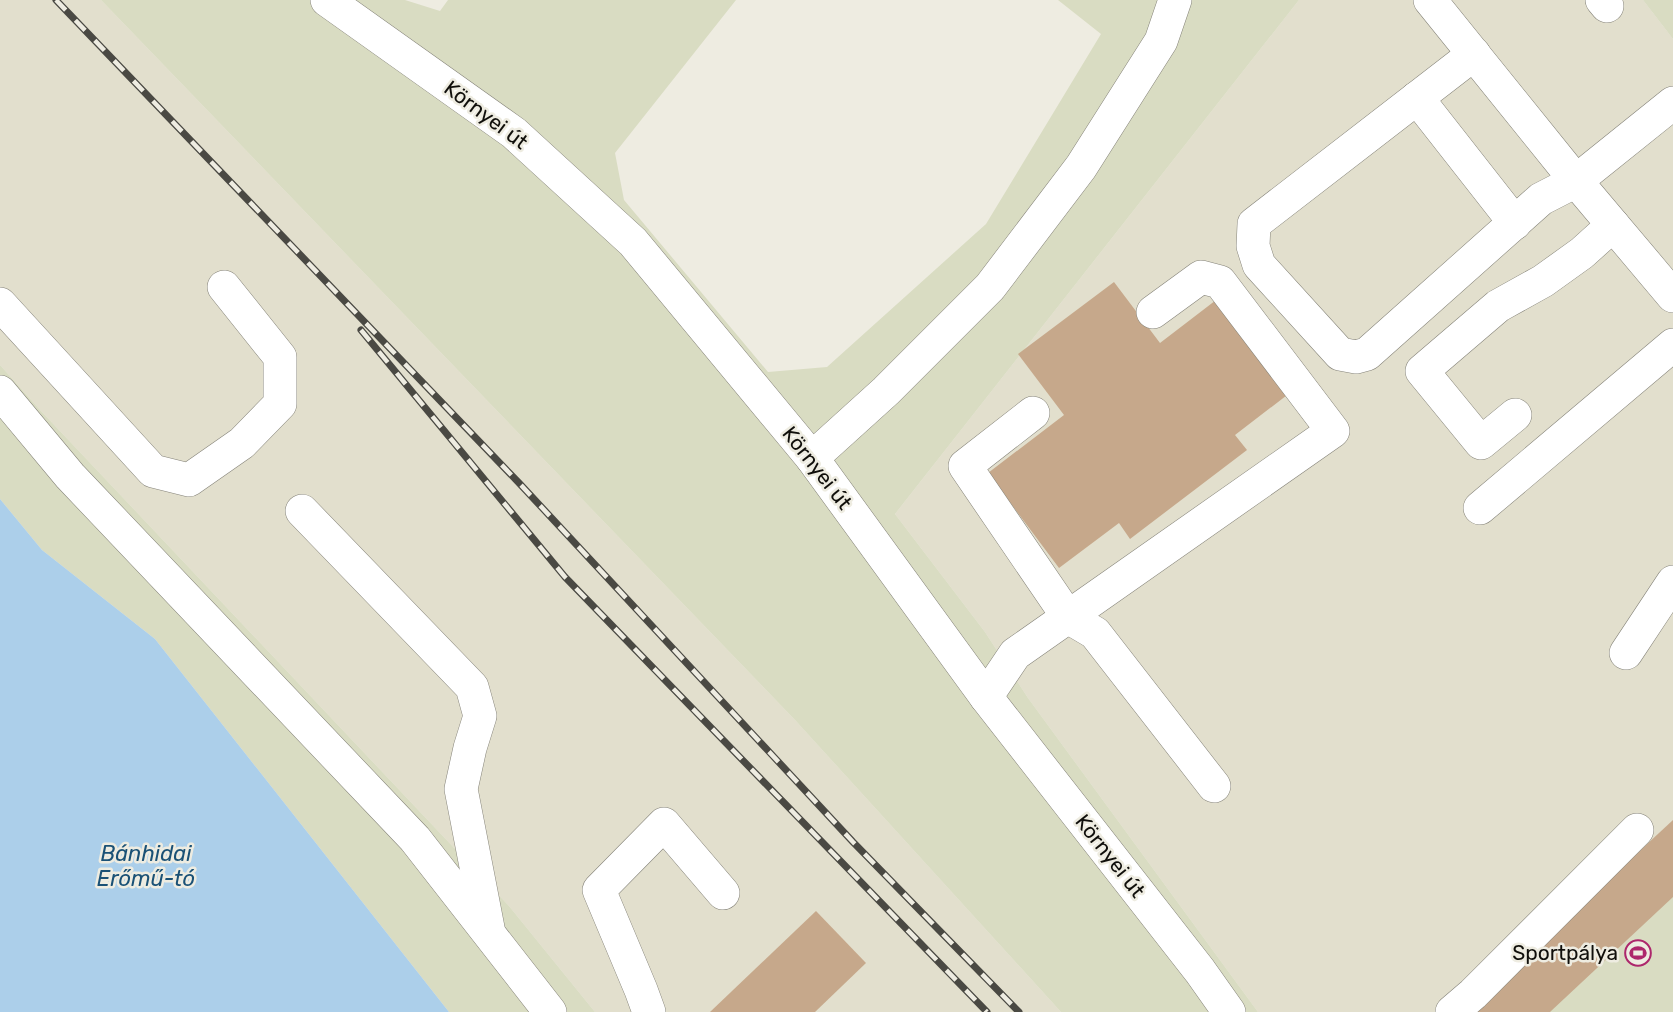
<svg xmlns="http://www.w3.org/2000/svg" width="1673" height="1012" viewBox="0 0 1673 1012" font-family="Rubik,sans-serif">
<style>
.built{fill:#e2dfcd}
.green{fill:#d9dcc2}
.water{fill:#accfea}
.building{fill:#c6a88b}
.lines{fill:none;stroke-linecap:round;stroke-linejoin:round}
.minor-casing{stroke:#858379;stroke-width:34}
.minor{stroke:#fff;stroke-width:33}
.rail-casing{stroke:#4a4943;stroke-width:7}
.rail{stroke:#eeece1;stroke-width:4.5;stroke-dasharray:14;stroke-linecap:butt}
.labels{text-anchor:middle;stroke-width:5;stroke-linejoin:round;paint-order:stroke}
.street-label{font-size:21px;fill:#100f0b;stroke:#eeece1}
.poi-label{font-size:21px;fill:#100f0b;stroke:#eeece1;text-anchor:end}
.water-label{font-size:22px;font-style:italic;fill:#1a5176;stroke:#eeece1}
</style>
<rect width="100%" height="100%" fill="#eeece1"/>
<g class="built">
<polygon points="0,0 101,0 795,720 1061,1012 595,1012 509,906 41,411 0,365"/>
<polygon points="1299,0 1643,0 1673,39 1673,893 1534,1012 1258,1012 1028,698 985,632 895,514"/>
</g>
<g class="green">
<polygon points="101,0 405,0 440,11 448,0 736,0 615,153 624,200 768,372 827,367 986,224 1101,34 1058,0 1299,0 895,514 985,632 1028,698 1258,1012 1061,1012 795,720"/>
<polygon points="1643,0 1673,0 1673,39"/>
<polygon points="0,365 41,411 509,906 595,1012 449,1012 155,639 42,550 0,499"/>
<polygon points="1673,893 1673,1012 1534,1012"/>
</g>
<polygon class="water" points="0,499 42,550 155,639 449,1012 0,1012"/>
<g class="building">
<polygon points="1114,282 1160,343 1220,297 1291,392 1235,435 1247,450 1130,539 1119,523 1059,568 988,473 1064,415 1018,354"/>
<polygon points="1673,820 1673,897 1550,1012 1466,1012"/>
<polygon points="816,911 866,963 815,1012 710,1012"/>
</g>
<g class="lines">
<g class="minor-casing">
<g id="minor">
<polyline points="327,0 514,133 633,242 812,458 986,697 1200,971 1229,1012"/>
<polyline points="1430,0 1576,181 1673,296"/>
<polyline points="1602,0 1607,6"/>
<polyline points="1474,54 1254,224 1253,246 1259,265 1340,354 1356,357 1367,354 1541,199 1576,181 1673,103"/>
<polyline points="1417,98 1515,223"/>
<polyline points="0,304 153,471 189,480 242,443 280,404 280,357 224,287"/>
<polyline points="0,392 70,476 415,839 550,1012"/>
<polyline points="1033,413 965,466 1068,617 1095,633 1214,786"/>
<polyline points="1515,415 1481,443 1422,371 1498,306 1543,281 1582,253 1613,225"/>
<polyline points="812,458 886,391 990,287 1081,167 1161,41 1175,0"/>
<polyline points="1480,508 1673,345"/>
<polyline points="302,511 472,687 480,716 470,748 461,789 488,928"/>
<polyline points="1626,653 1673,582"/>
<polyline points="986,697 1015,654 1333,431 1220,282 1201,277 1153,312"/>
<polyline points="649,1012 641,990 599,890 664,824 723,893"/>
<polyline points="1452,1012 1473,994 1637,830"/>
</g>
</g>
<use href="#minor" class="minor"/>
<g class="rail-casing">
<g id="rail">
<polyline points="56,0 520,484 853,842 1019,1012"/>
<polyline points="361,330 565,577 987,1012"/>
</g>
</g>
<use href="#rail" class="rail"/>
</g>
<defs>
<g id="stadium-ring" transform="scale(1.35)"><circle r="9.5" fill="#eeece1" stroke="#ad276c" stroke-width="1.5"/><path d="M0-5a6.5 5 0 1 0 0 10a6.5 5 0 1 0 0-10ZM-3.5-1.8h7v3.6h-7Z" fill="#ad276c"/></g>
</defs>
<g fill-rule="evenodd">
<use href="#stadium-ring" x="1638" y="953"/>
</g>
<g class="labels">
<g class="street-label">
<text transform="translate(486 115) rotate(37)" y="7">Környei út</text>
<text transform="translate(817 468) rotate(52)" y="7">Környei út</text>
<text transform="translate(1110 856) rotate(52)" y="7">Környei út</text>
</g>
<g class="poi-label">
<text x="1618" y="960">Sportpálya</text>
</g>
<g class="water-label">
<text x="146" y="861">Bánhidai<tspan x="146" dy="25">Erőmű-tó</tspan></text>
</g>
</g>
</svg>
